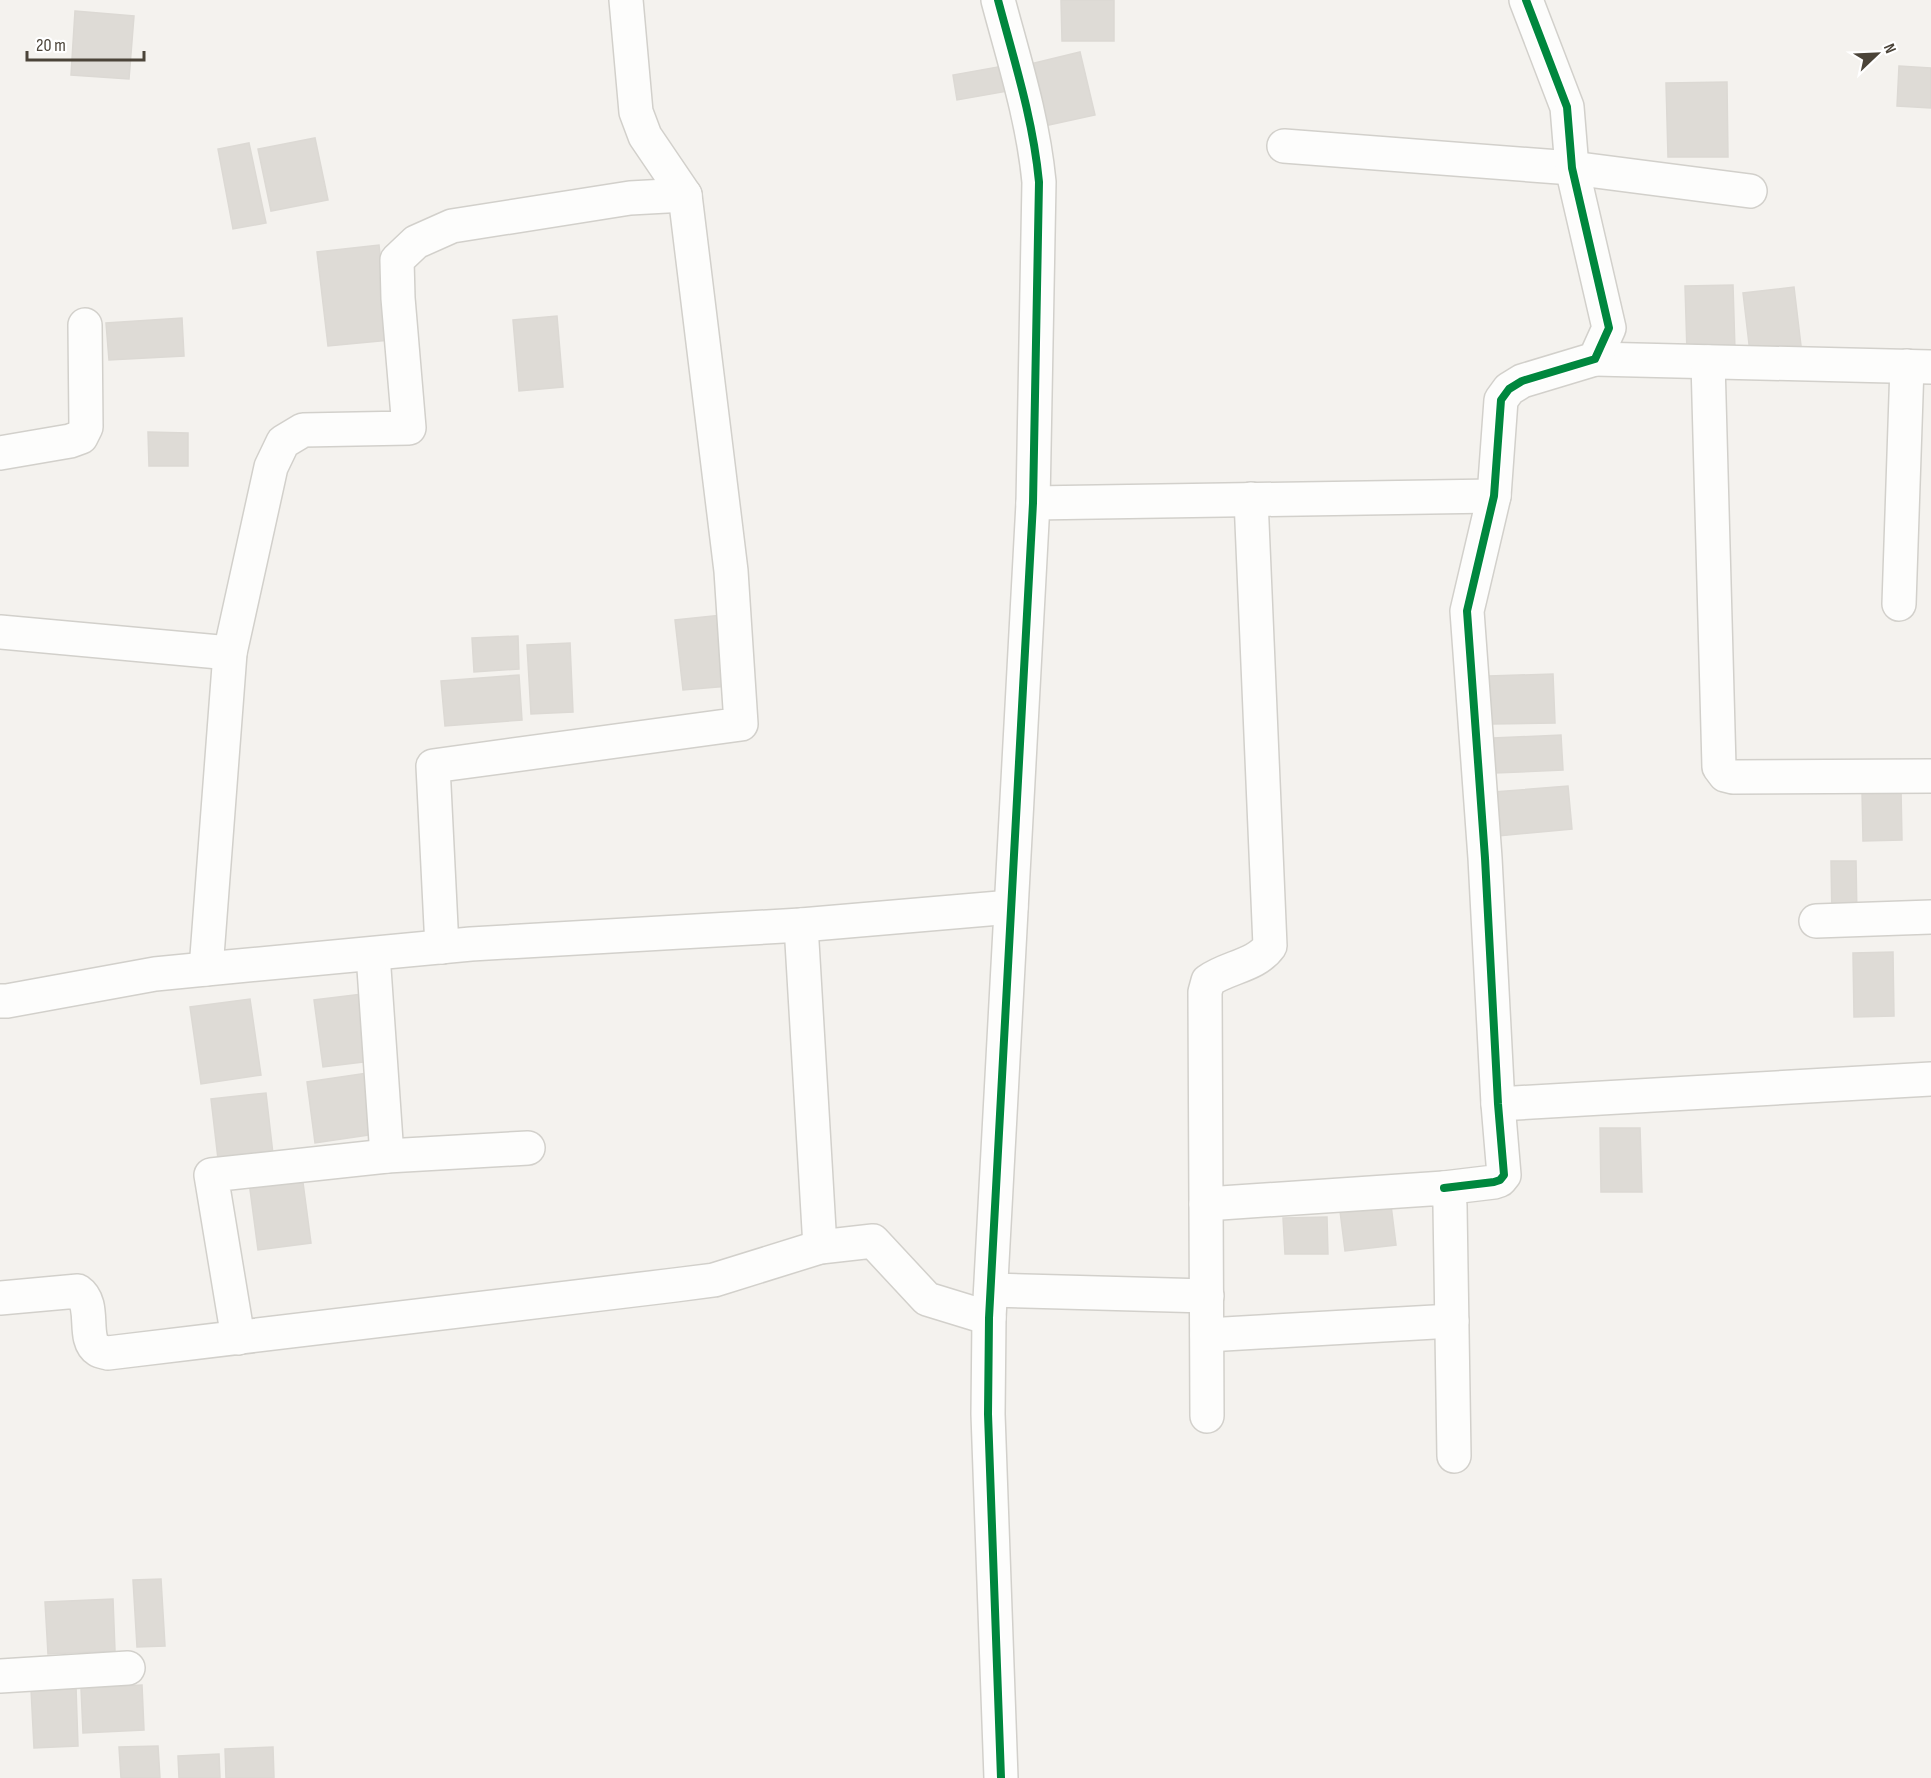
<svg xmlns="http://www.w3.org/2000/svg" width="1931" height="1778" viewBox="0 0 1931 1778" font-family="'Sofia Sans Condensed',sans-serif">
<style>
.building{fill:#dedbd6;stroke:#dcd9d4;stroke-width:1.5}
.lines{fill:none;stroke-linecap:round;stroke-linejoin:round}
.minor-casing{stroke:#d2d0cb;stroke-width:36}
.minor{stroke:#fdfdfc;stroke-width:33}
.cycleway-casing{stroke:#fff;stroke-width:11}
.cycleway{stroke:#00873e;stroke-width:8}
</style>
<rect width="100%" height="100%" fill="#f4f2ee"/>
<g class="building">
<polygon points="1061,0 1114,0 1114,41 1062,41"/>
<polygon points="75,11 134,16 129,79 71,75"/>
<polygon points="1080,52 1095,115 1044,126 1030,64"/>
<polygon points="1003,66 1008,91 957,100 953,75"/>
<polygon points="1899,66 1931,68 1931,108 1897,106"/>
<polygon points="1727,82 1728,157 1668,157 1666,83"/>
<polygon points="315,138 328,200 271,211 258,149"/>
<polygon points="249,143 266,223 233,229 218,149"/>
<polygon points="379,245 390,340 328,346 317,252"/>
<polygon points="1733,285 1735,350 1687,352 1685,286"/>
<polygon points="1794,287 1802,354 1751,361 1743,293"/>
<polygon points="557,316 563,387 519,391 513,320"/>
<polygon points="182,318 184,356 109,360 106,323"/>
<polygon points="148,432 188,433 188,466 149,466"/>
<polygon points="722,615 729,686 683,690 675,620"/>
<polygon points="518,636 519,669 474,672 472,638"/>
<polygon points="570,643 573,712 531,714 527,645"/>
<polygon points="1553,674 1555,723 1491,724 1489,676"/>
<polygon points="519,675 522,720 445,726 441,681"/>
<polygon points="1561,735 1563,770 1495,773 1493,738"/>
<polygon points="1568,786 1572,829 1498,836 1494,792"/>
<polygon points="1901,790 1902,840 1863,841 1862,791"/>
<polygon points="1831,861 1856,861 1857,917 1832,917"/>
<polygon points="1893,952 1894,1016 1854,1017 1853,953"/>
<polygon points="362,994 371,1061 323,1067 314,1000"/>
<polygon points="250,999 261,1075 201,1084 190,1007"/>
<polygon points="367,1073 375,1134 315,1143 307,1082"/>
<polygon points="266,1093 273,1154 218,1159 211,1099"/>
<polygon points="1600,1128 1640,1128 1642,1192 1601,1192"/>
<polygon points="302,1175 311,1243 258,1250 249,1182"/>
<polygon points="1391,1205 1396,1245 1345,1251 1340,1211"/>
<polygon points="1327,1217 1328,1254 1285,1254 1283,1218"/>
<polygon points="161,1579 165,1646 137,1647 133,1580"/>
<polygon points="113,1599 115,1651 48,1654 45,1602"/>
<polygon points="142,1685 144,1730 83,1733 81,1688"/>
<polygon points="76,1687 78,1746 34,1748 31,1689"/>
<polygon points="158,1746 160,1778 121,1778 119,1747"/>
<polygon points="273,1747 274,1778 226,1778 225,1749"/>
<polygon points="219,1754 220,1778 179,1778 178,1756"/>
</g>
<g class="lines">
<g class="minor-casing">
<g id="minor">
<path d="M998 0C1014 60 1033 119 1039 182L1033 503 989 1318 988 1414 1001 1778"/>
<polyline points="1284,146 1572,168 1750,191"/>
<polyline points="1595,359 1931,367"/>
<polyline points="1708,362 1719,767 1725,775 1733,777 1931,776"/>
<polyline points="0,453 70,441 81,437 86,427 85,325"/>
<polyline points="1033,503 1494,496"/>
<polyline points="1899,604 1907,366"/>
<polyline points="0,632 230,653"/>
<polyline points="1816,921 1931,917"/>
<polyline points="801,925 820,1247"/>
<polyline points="442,947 433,766 741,724 731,571 685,195 645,136 636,112 626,0"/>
<polyline points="373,954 387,1156"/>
<polyline points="206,969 230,653 271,467 283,442 303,430 409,428 398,298 397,260 416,242 452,226 630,198 685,195"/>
<polyline points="0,1001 7,1001 155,974 206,969 471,944 801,925 1011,907"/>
<polyline points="1498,1104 1931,1079"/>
<polyline points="1444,1188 1494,1182 1500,1180 1504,1175 1498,1104 1485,858 1467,611 1494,496 1501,400 1509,389 1522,381 1595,359 1609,328 1572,168 1567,107 1526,0"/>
<polyline points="1206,1204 1444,1188 1449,1196 1450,1206 1454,1456"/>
<polyline points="991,1290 1207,1296"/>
<path d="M0 1298 78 1291C97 1304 81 1339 98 1350 101 1352 105 1352 108 1353L675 1285 714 1280 820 1247 873 1241 927 1299 989 1318"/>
<polyline points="1207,1335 1452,1321"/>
<polyline points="238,1338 211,1175 387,1156 528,1148"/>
<path d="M1207 1416 1205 992 1208 981C1227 967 1256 966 1270 946L1251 499"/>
<polyline points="0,1676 128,1668"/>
</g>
</g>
<use href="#minor" class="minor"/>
<g class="cycleway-casing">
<g id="cycleway">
<path d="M998 0C1014 60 1033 119 1039 182L1033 503 989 1318 988 1414 1001 1778"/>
<polyline points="1444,1188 1494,1182 1500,1180 1504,1175 1498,1104 1485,858 1467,611 1494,496 1501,400 1509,389 1522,381 1595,359 1609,328 1572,168 1567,107 1526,0"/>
</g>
</g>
<use href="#cycleway" class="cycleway"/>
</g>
<g transform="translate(1877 54) rotate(67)" stroke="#ffffff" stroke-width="4.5" paint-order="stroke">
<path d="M0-4.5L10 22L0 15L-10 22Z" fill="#4b4439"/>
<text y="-9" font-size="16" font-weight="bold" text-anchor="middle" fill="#4b4439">N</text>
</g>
<path d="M27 51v9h117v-9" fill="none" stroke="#4b4439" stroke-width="3"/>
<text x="36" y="51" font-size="18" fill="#4b4439" stroke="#ffffff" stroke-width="4.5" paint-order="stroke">20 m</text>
</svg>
